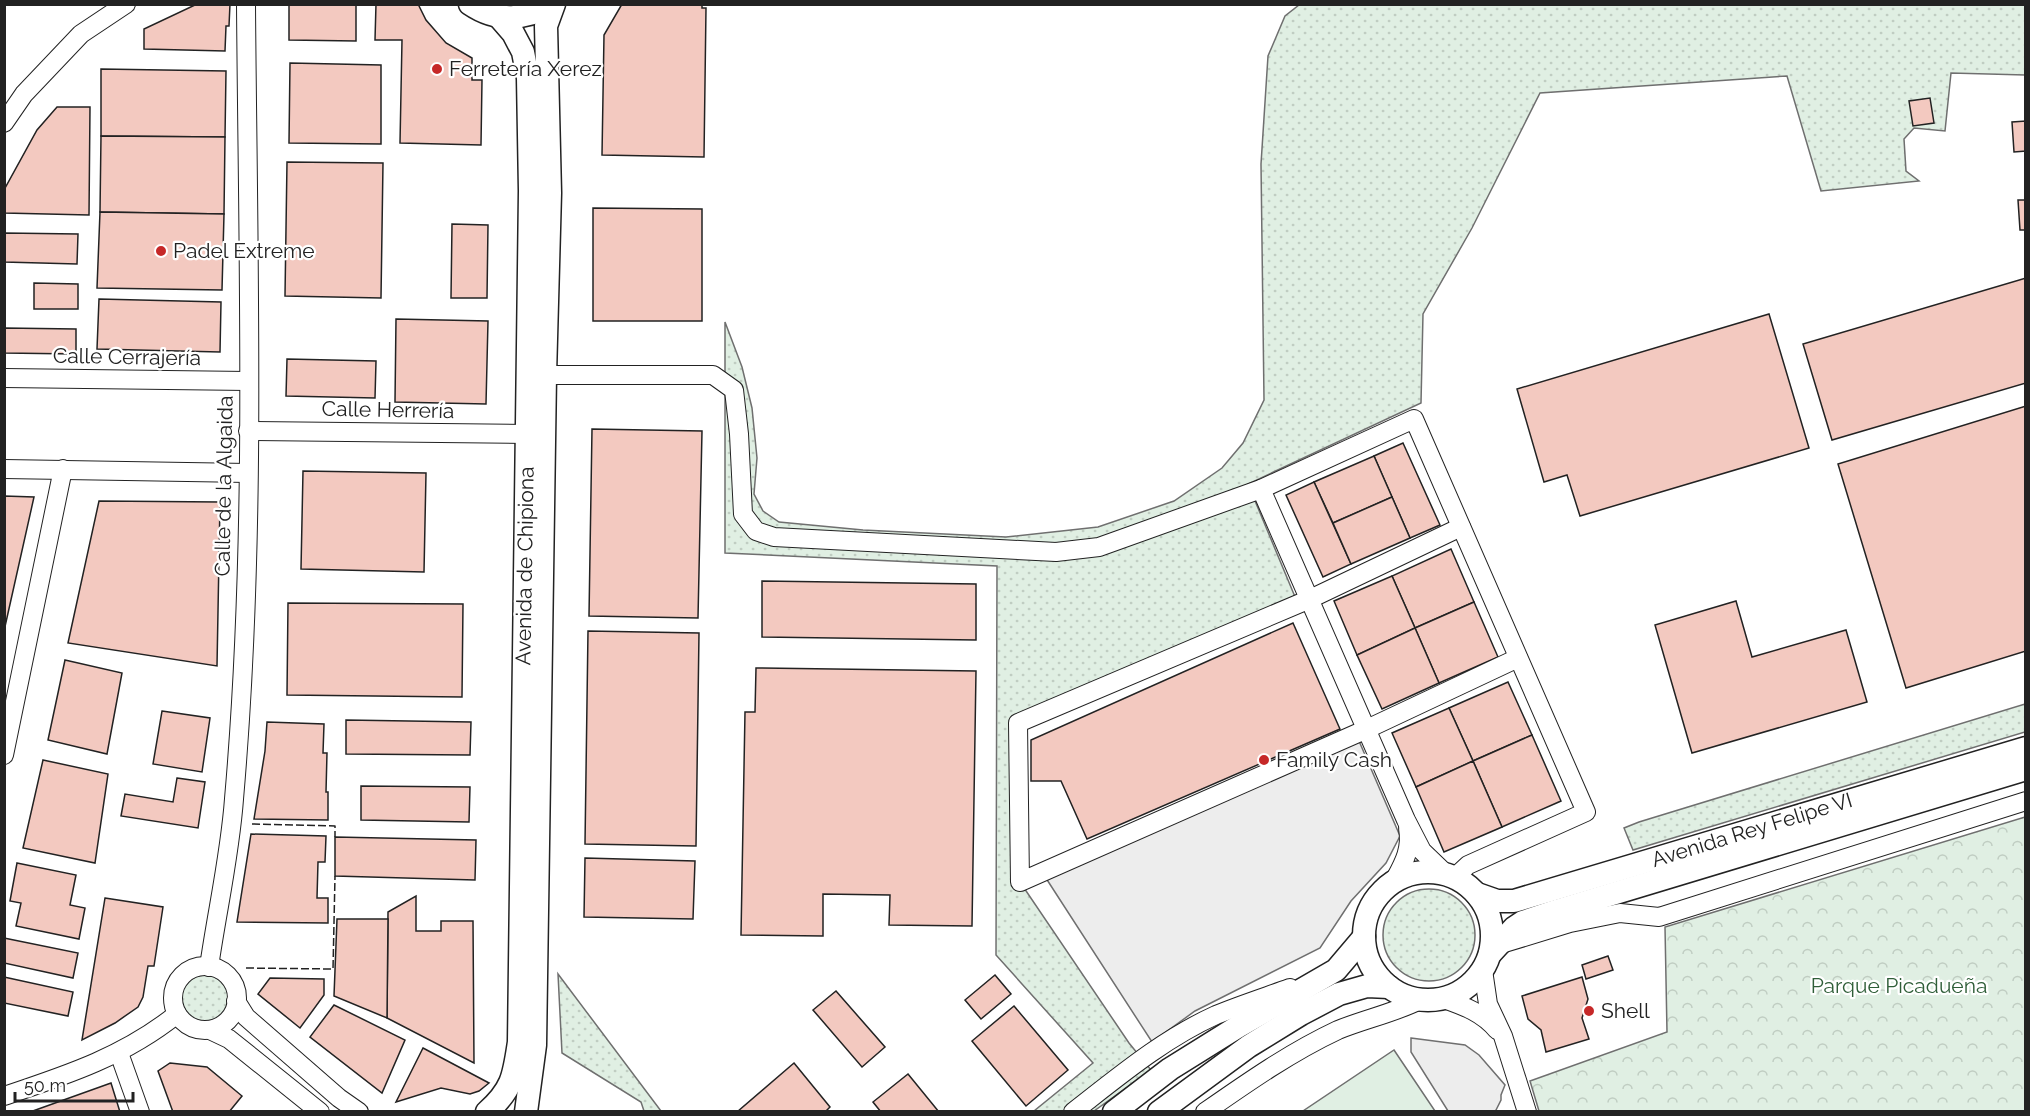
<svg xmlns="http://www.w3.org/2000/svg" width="2030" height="1116" viewBox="0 0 2030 1116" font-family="Raleway,sans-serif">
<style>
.grass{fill:url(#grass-dots);stroke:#6f6f6f;stroke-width:1.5}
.forest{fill:url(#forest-crowns);stroke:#6f6f6f;stroke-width:1.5}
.pitch{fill:#e0efe3;stroke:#6f6f6f;stroke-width:1.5}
.parking{fill:#ededed;stroke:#6f6f6f;stroke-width:1.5}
.building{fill:#f3c9c0;stroke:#222;stroke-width:1.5}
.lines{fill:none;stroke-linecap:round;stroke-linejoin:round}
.minor-casing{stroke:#222;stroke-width:20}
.major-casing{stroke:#222;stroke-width:25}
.minor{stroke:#fff;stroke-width:18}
.major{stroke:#fff;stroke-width:22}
.fence{stroke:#222;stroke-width:1.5;stroke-dasharray:8 3;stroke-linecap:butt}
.poi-dot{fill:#c62828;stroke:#fff;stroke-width:2}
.labels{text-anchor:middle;stroke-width:4.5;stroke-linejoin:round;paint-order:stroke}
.poi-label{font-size:21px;fill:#222;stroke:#fff;text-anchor:start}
.street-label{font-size:21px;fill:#222;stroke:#fff}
.park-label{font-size:21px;fill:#2f5e38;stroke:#fff}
</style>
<defs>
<pattern id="grass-dots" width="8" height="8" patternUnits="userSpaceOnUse" patternTransform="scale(1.5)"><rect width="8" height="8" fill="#e0efe3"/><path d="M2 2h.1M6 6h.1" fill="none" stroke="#c0cdc2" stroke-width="1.8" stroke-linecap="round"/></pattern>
<pattern id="forest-crowns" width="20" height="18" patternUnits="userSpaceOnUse" patternTransform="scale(1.5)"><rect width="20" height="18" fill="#e0efe3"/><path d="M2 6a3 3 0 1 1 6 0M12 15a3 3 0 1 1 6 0" fill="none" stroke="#c0cdc2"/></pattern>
</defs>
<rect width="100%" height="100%" fill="#fff"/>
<g class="grass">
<polygon points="1299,5 2025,5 2025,75 1951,73 1945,131 1914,128 1904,139 1906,171 1919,181 1821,191 1787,76 1540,93 1472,228 1423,314 1421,403 1248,484 1298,604 1018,723 1020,882 1129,1043 1151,1070 1094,1111 1034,1111 1093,1063 996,955 997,566 725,553 725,322 742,367 752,408 757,458 754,494 763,511 779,522 863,530 1006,537 1098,527 1174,501 1222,468 1243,443 1264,400 1261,164 1268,56 1285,16"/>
<polygon points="2025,704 2025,732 1633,850 1624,828 1639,822"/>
<circle cx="1429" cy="935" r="46"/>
<polygon points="558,974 661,1111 644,1111 641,1102 562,1053"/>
<circle cx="205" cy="999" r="24"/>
</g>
<polygon class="forest" points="2025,817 2025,1111 1539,1111 1530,1081 1667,1032 1665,927"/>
<polygon class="pitch" points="1394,1050 1435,1111 1303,1111"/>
<g class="parking">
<polygon points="1356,734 1400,836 1386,863 1351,901 1320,948 1195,1011 1152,1042 1042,872"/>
<polygon points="1411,1038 1465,1045 1479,1055 1505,1085 1501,1095 1501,1100 1496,1110 1493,1112 1448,1111 1411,1052"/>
</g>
<g class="building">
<polygon points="197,4 230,4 229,26 226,26 225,51 144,49 144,29"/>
<polygon points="289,4 356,4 356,41 289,40"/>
<polygon points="376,4 418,4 426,20 446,43 472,58 472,80 482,80 481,145 400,143 402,40 375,40"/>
<polygon points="622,4 702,4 702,8 706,8 704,157 602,155 604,35"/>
<polygon points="290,63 381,65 381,144 289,143"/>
<polygon points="101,69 226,71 225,137 101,136"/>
<polygon points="1930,98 1934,123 1913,126 1909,101"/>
<polygon points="57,107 90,107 89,215 4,213 4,190 37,130"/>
<polygon points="2026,121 2026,151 2014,152 2012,122"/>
<polygon points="101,136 225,137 224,214 100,212"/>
<polygon points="287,162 383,163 381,298 285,296"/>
<polygon points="2018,200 2026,200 2026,230 2020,230"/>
<polygon points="593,208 702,209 702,321 593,321"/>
<polygon points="100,212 224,214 222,290 97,288"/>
<polygon points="452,224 488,225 487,298 451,298"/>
<polygon points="4,233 78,234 77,264 4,262"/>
<polygon points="2026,278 2026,383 1832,440 1803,344"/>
<polygon points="34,283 78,284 78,309 34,309"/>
<polygon points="99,299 221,302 220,352 97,349"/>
<polygon points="1769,314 1809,448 1580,516 1567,475 1544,482 1517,389"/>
<polygon points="396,319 488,321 486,404 395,402"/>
<polygon points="4,328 76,329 76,354 4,353"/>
<polygon points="287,359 376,361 375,398 286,396"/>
<polygon points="2026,406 2026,651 1906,688 1838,464"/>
<polygon points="592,429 702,431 698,618 589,616"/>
<polygon points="1403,443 1440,525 1410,538 1374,456"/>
<polygon points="1374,456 1392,497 1333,523 1314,482"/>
<polygon points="303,471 426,473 424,572 301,569"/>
<polygon points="1314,482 1351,564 1323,577 1286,495"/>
<polygon points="4,496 34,497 4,631"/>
<polygon points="1392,497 1410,538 1351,564 1333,523"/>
<polygon points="99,501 220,502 217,666 68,643"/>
<polygon points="1451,549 1474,602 1415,628 1392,576"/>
<polygon points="1392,576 1415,628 1357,655 1334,601"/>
<polygon points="762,581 976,584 976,640 762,637"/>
<polygon points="1736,601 1752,657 1846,630 1867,702 1692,753 1655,625"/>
<polygon points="1474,602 1498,657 1439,683 1415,628"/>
<polygon points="288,603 463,604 462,697 287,695"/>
<polygon points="1293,623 1340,729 1087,839 1061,781 1031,781 1031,740"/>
<polygon points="1415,628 1439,683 1382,709 1357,655"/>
<polygon points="588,631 699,633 696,846 585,844"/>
<polygon points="65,660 122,673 107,754 48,740"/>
<polygon points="756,668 976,671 972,926 889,925 890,895 823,894 823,936 741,935 745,712 755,712"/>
<polygon points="1508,682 1532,735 1473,761 1449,708"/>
<polygon points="1449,708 1473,761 1416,787 1392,733"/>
<polygon points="162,711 210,718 202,772 153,764"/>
<polygon points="346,720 471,722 470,755 346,754"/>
<polygon points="267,722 324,724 323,753 327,753 326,792 328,792 328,820 254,819 265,751"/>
<polygon points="1532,735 1561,801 1502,827 1473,761"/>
<polygon points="43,760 108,774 95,863 23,848"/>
<polygon points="1473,761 1502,827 1444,852 1416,787"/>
<polygon points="177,778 205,782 198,828 121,816 125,794 173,802"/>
<polygon points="361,786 470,787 469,822 361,820"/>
<polygon points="251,834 326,836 325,862 318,862 317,898 328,898 328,923 237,922"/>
<polygon points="335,837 476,840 475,880 335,876"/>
<polygon points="585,858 695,861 693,919 584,917"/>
<polygon points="17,863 76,875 70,905 85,908 79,939 16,926 21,903 10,901"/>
<polygon points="416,896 416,931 441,931 441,921 473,921 474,1063 387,1018 388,912"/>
<polygon points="105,898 163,907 154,966 148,966 143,997 138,1007 115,1023 82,1040"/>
<polygon points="337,919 388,919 387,1018 334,996"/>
<polygon points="4,938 78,953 73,978 4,963"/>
<polygon points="1608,956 1613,970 1586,979 1582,965"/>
<polygon points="995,975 1011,994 981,1019 965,1000"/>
<polygon points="4,977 73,992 68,1016 4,1003"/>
<polygon points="1582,977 1588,999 1582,1018 1589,1039 1546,1052 1541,1030 1528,1019 1522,996"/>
<polygon points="270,978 324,979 324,995 300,1028 258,994"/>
<polygon points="836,991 885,1047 862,1067 813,1010"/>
<polygon points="334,1005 405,1040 382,1093 310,1037"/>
<polygon points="1014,1006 1068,1070 1026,1106 972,1041"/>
<polygon points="423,1048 489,1083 479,1091 470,1094 441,1088 396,1102"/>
<polygon points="170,1063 207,1067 242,1096 229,1112 173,1112 158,1071"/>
<polygon points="794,1063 830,1107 825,1112 737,1112"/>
<polygon points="908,1074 939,1112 881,1112 873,1102"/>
<polygon points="111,1083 120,1112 30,1112"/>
</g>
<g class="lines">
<g class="minor-casing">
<g id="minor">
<polyline points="4,123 24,94 81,34 126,4"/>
<polyline points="545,375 713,375 734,390 739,434 743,514 756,531 774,537 1056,552 1099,547 1261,489 1414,419 1586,812 1468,865 1454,878"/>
<polyline points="4,378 248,381"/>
<polyline points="248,431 527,434"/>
<polyline points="4,469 248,473"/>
<polyline points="1261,489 1406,820 1422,851 1447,875"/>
<polyline points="1461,527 1310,599 1018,723 1020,882 1367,729 1518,658"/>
<polyline points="4,755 63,469"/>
<path d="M1393 883C1403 864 1412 850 1408 828"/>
<polyline points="1498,945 1570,923 1620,913 1659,917 2026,801"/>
<circle cx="205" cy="998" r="32"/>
<path d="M209 967C217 911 230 855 234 799 257 535 248 269 246 4"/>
<polyline points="1483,970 1488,1004 1503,1036 1527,1112"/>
<path d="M1444 999C1464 1006 1483 1013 1497 1030"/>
<polyline points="236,1001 246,1017 339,1098 359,1112"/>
<polyline points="210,1030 229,1039 320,1112"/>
<polyline points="119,1053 140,1112"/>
<path d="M4 1096C67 1075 125 1056 177 1014"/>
<path d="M1073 1112C1118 1077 1163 1039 1216 1015 1240 1005 1265 997 1290 988"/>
<path d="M1205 1112C1248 1082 1291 1052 1338 1030 1365 1019 1394 1013 1420 1000"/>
</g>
</g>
<g class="major-casing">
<g id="major">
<path d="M470 4C498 23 525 20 553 4"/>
<circle cx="1428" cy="936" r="64"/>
<polyline points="1477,894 1497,901 1514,901 2026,748"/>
<polyline points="1490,954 1514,928 1523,922 1556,911 2026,769"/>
<path d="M487 1112C513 1089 514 1075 519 1042L530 191 528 78 523 52 513 33 500 18"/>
<polyline points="526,1112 535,1045 545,375 550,193 546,26 554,4"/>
<polyline points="1114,1112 1170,1069 1239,1026 1336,970 1364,937"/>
<polyline points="1159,1112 1249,1046 1301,1014 1339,994 1367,986 1389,987"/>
</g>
</g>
<use href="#minor" class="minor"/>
<use href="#major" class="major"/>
<g class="fence">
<polyline points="252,824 335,826 335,837"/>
<polyline points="246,968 333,969 335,876"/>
</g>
</g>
<g class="poi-dot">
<circle cx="437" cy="69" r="6"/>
<circle cx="161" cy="251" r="6"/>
<circle cx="1264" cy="760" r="6"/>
<circle cx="1589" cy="1011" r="6"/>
</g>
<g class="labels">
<g class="poi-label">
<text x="449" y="76">Ferretería Xerez</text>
<text x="173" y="258">Padel Extreme</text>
<text x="1276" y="767">Family Cash</text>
<text x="1601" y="1018">Shell</text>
</g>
<g class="street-label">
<text transform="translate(127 357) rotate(1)" y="7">Calle Cerrajería</text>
<text transform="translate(388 410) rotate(1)" y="7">Calle Herrería</text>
<text transform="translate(224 486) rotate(-89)" y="7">Calle de la Algaida</text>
<text transform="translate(525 566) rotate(-89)" y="7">Avenida de Chipiona</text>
<text transform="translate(1752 830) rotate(-17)" y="7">Avenida Rey Felipe VI</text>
</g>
<g class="park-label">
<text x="1899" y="993">Parque Picadueña</text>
</g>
</g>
<rect width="2030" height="1116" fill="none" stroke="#222222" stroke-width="12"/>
<path d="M15 1092v9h118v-9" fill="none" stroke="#222222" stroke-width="3"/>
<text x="24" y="1092" font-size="18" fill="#222222" stroke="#ffffff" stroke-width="4.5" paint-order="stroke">50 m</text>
</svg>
